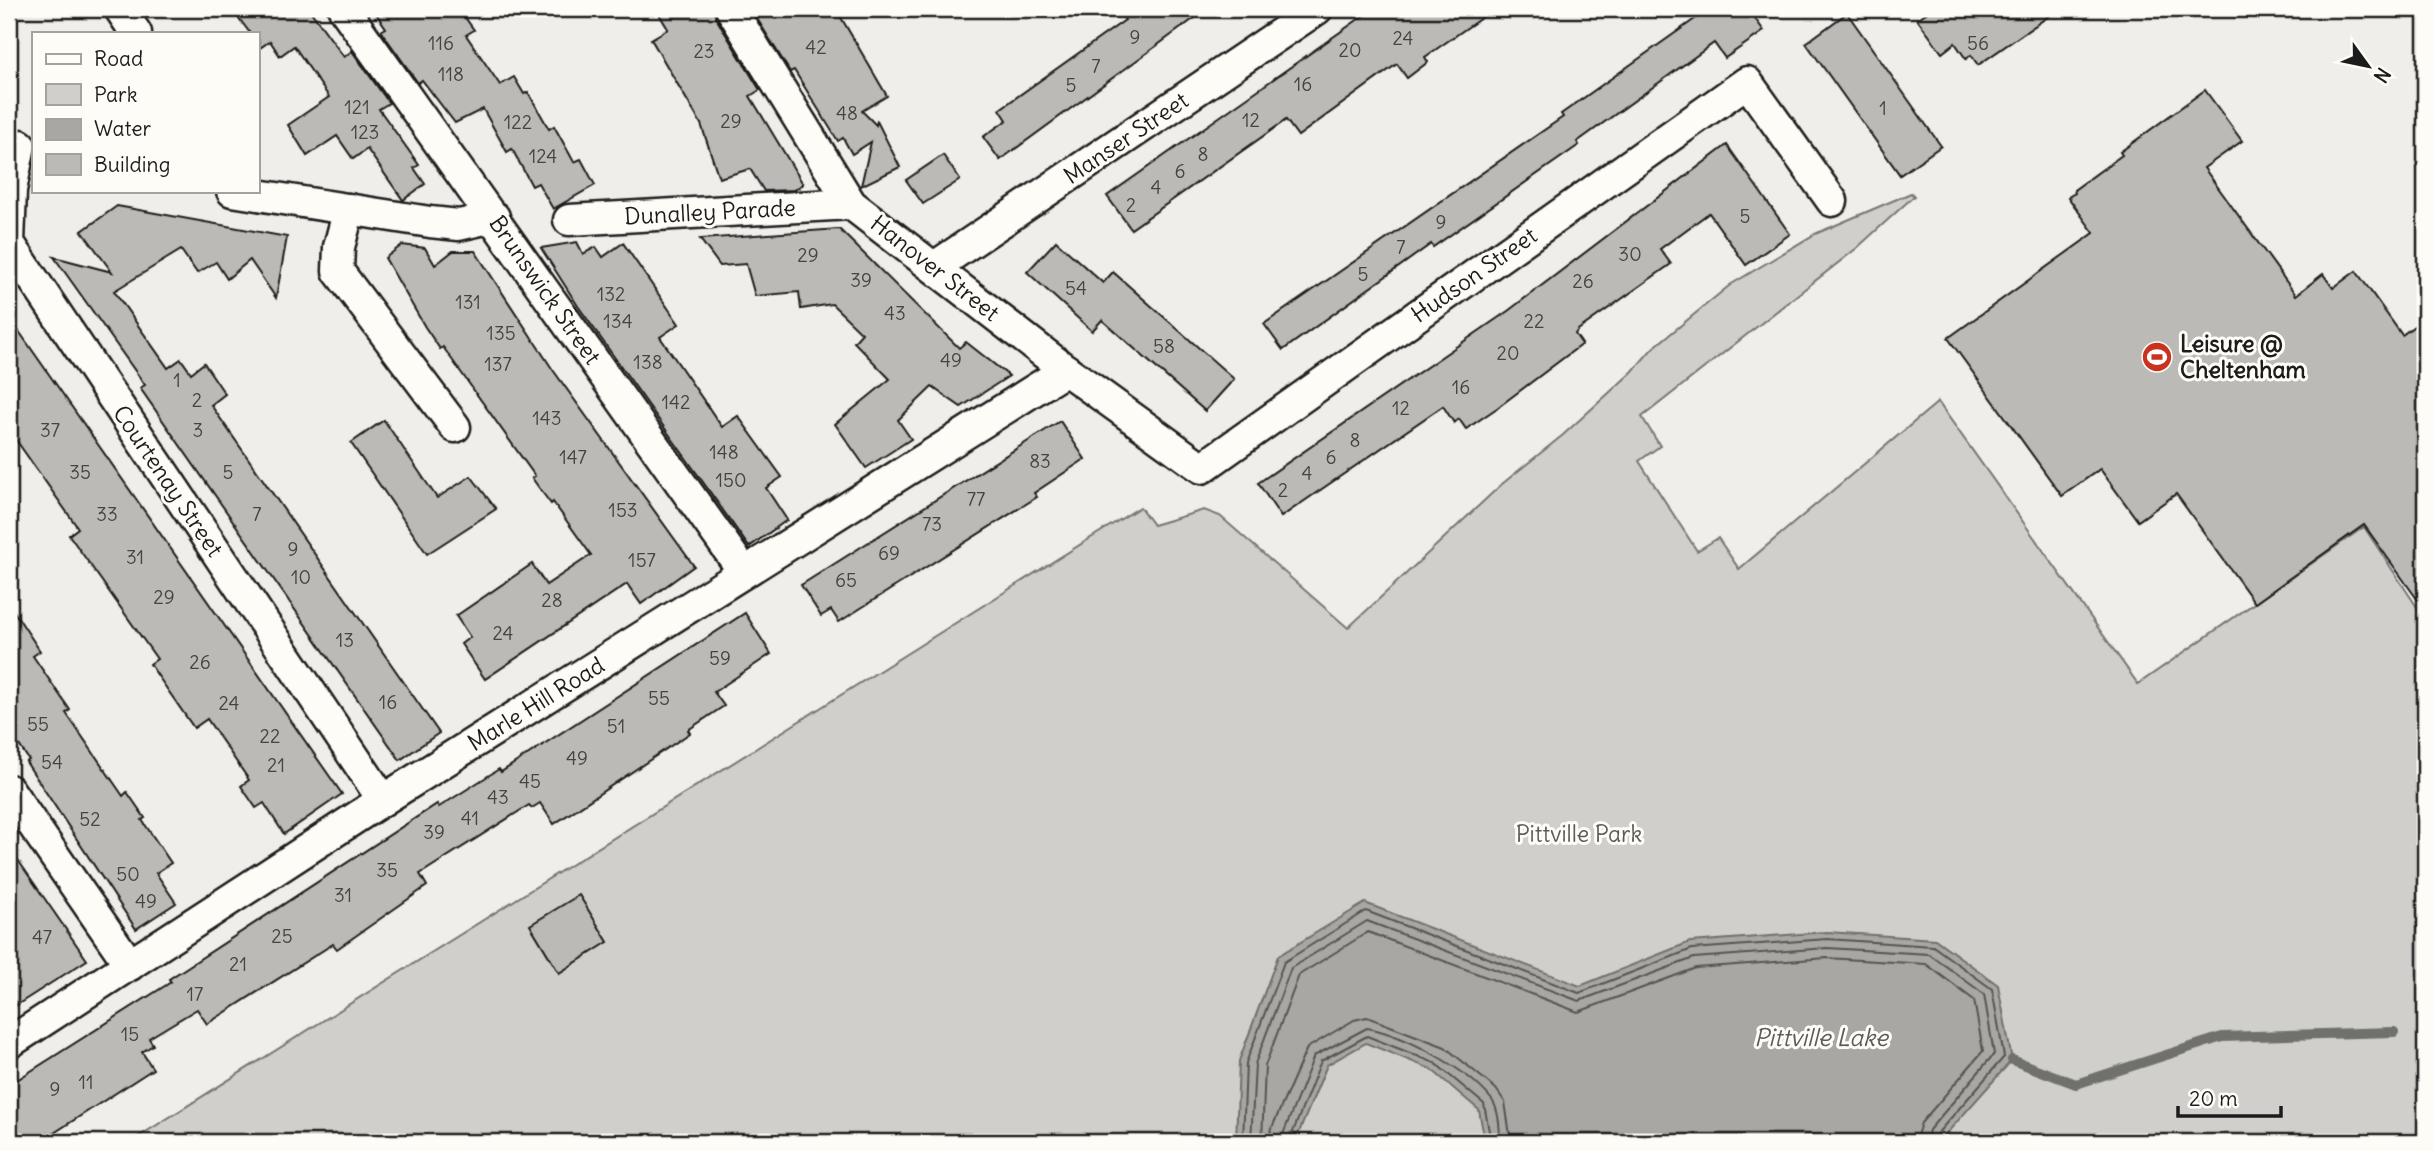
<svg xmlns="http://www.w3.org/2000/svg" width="2434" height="1151" viewBox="0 0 2434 1151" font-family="Delius,sans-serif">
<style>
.green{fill:#d0cfcc;stroke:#767674;stroke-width:2}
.water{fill:#a8a7a3;stroke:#706f6d;stroke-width:2}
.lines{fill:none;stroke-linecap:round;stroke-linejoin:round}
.shore{stroke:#545452;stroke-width:2}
.stream{stroke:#706f6d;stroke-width:10}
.building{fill:#bbbab6;stroke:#1c1c1c;stroke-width:2}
.street-casing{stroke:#1c1c1c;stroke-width:35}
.street{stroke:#fdfcf7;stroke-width:30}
.labels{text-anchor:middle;stroke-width:6;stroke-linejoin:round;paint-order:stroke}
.number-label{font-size:19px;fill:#444442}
.street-label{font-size:23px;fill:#1c1c1c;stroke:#fdfcf7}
.poi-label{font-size:23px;font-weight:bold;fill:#1c1c1c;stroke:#fdfcf7;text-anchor:start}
.park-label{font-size:23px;fill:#5b5b5a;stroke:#fdfcf7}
.water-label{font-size:24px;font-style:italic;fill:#5b5b59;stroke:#fdfcf7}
</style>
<rect width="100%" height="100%" fill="#f0eeea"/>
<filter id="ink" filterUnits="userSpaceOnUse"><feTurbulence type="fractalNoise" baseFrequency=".0143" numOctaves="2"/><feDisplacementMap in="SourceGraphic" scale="14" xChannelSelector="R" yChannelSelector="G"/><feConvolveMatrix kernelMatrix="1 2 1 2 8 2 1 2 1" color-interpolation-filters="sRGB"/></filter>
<g filter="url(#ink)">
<polygon class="green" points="1911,193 1914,196 1857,248 1642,417 1660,446 1639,461 1697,551 1718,538 1739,569 1938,402 2138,684 2364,527 2425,619 2425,1142 130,1142 1140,507 1153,525 1204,510 1220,516 1348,628 1502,484 1563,435 1632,372 1652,349 1730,285 1815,234"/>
<polygon class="water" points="1365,903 1580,986 1690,942 1827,932 1935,939 1998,985 2012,1060 1939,1142 1485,1142 1479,1110 1431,1069 1366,1043 1327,1065 1295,1142 1236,1142 1239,1061 1278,956"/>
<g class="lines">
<g class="shore">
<polyline points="1243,1142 1246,1063 1284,962 1366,911 1579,993 1692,949 1827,939 1933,946 1992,989 2004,1057 1936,1135 1935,1142"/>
<polyline points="1251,1142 1255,1064 1291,968 1367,921 1579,1001 1694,958 1827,948 1929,954 1984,994 1994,1054 1929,1130 1926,1142"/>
<polyline points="1262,1142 1265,1066 1299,975 1368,932 1578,1012 1696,968 1827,958 1926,964 1974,1000 1983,1051 1921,1123 1915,1142"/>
<polyline points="1269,1142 1271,1130 1307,1048 1354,1020 1367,1017 1445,1047 1496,1089 1505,1102 1511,1142"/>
<path d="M1280 1142 1314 1056 1367 1028C1405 1035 1468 1069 1492 1100 1499 1110 1500 1131 1500 1142"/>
<polyline points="1289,1142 1321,1061 1367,1036 1435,1063 1484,1104 1491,1142"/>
</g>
<polyline class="stream" points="2012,1060 2076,1084 2222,1037 2394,1032"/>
</g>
<g class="building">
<polygon points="232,9 309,9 344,57 352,51 389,103 379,109 419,165 414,168 425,184 403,200 367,149 353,159 337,136 307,156 288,125 329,97 294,46 280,56 270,41 260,48 257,33 250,33"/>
<polygon points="373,9 459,9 474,30 466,35 500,85 514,77 524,94 528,92 549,129 554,126 574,162 581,159 595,185 553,209 538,183 532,186 512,149 507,152 483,109 455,123 422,80 418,83 381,31 386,28"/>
<polygon points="656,9 714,9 716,18 760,90 750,96 803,184 794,190 764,191 750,169 719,178 701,124 651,39 668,29"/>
<polygon points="751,9 836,9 887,96 862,111 876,125 877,121 900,167 861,186 871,142 852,154 843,138 838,141 794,70 790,72"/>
<polygon points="1117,9 1207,9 1000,160 983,137 1007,120 1000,109 1125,20"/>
<polygon points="1373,9 1494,9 1425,57 1428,62 1407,78 1397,64 1298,136 1286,120 1131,229 1107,196"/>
<polygon points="1709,9 1748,9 1764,31 1725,58 1714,43 1577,142 1579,145 1433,247 1431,244 1283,350 1264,324 1563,117 1561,114"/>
<polygon points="1932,9 2059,9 1978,65 1971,55 1966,59 1955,43 1942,53 1917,19"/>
<polygon points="1847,13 1941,146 1900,175 1806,43"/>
<polygon points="2205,90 2242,141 2204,168 2296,295 2323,274 2333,288 2356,271 2402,335 2425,318 2425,610 2364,525 2255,603 2176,494 2138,521 2100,469 2062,496 1948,338 2094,233 2068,197 2075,193 2074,190 2122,155 2120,152"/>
<polygon points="1727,145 1790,234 1746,265 1709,213 1660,249 1671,264 1578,330 1575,334 1582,344 1497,408 1466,429 1459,419 1454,423 1443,406 1281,517 1258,483 1508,311"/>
<polygon points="943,155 960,180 923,204 906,180"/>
<polygon points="117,206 287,237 276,298 250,260 227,279 216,262 197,273 181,250 114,291 168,368 181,359 191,373 204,363 225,394 211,405 439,733 400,760 140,388 145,385 54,257 112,272 82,231"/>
<polygon points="839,229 959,348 966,342 1009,376 961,407 932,387 898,420 911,439 866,468 835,424 890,379 854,342 862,333 832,304 801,309 799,292 755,296 746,264 720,266 700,239"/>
<polygon points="1056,241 1103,283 1113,272 1234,379 1205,411 1102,320 1092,331 1027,272"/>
<polygon points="577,242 583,254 596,247 603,257 623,243 679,324 660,337 722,427 738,416 782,477 766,488 787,520 749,547 578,306 541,248"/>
<polygon points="402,245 425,248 435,265 453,251 475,251 553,370 694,566 641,604 627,584 485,679 461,644 470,637 456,616 532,564 546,585 591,555 553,502 551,504 542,492 532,478 535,476 443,347 440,349 425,327 385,258"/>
<polygon points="9,317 342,794 284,834 264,803 256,808 241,786 249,780 207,719 194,728 158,676 150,664 157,659 69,535 78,528 9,430"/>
<polygon points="384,420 437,498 471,476 496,509 427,554 351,443"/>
<polygon points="1060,421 1085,459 1034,493 1037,497 839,622 831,610 821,616 801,585"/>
<polygon points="9,604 40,651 33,656 70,710 66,713 123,796 127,792 145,818 142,820 171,863 156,873 176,903 136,929 26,762 29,760 9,730"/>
<polygon points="745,613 771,654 714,692 724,706 688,730 690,733 554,824 540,803 532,808 529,805 420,874 427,886 337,949 333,944 207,1024 197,1009 149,1038 153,1045 142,1052 153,1069 40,1142 9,1142 9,1085 171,982 169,979 437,804 439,807 499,769 501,772"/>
<polygon points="9,847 87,960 9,1010"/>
<polygon points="579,895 608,942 559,973 530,925"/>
</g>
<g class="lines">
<g class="street-casing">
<g id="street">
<polyline points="120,9 136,33"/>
<polyline points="344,9 744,572"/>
<polyline points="731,9 851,204 1066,370 1202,468 1747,82 1832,201"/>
<polyline points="20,145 11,190 9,243 383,800"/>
<polyline points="232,191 430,222 459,225 494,217"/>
<polyline points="349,209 339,247 338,271 455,427"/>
<polyline points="569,220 851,204"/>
<polyline points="936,266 1317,9"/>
<polyline points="9,790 130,965"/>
<polyline points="9,1043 383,800 1066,370"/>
</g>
</g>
<use href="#street" class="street"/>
</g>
</g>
<defs>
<g id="stadium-disc" transform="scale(1.575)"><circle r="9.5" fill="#c8321e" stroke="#fdfcf7"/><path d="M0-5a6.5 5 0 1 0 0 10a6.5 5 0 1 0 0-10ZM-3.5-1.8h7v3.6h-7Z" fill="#fff"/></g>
</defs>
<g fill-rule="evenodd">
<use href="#stadium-disc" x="2157" y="357"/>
</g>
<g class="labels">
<g class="number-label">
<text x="1135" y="44">9</text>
<text x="1403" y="45">24</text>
<text x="441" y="50">116</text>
<text x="1978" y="50">56</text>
<text x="816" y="54">42</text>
<text x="1350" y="57">20</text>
<text x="704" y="58">23</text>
<text x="1096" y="73">7</text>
<text x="451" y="81">118</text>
<text x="1303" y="91">16</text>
<text x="1071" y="92">5</text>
<text x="357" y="114">121</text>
<text x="1883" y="115">1</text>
<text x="847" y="120">48</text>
<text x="1251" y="127">12</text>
<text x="731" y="128">29</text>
<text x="518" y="129">122</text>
<text x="365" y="139">123</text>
<text x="1203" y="161">8</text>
<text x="543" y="163">124</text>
<text x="1180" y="178">6</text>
<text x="1156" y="194">4</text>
<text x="1131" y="212">2</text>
<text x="1745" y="223">5</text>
<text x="1441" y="229">9</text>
<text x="1401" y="254">7</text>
<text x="1630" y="261">30</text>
<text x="808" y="262">29</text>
<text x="1363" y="281">5</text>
<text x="861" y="287">39</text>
<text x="1583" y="288">26</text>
<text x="1076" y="295">54</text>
<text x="611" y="301">132</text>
<text x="468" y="309">131</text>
<text x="895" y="320">43</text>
<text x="618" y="328">134</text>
<text x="1534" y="328">22</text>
<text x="501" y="340">135</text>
<text x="1164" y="353">58</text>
<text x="1508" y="360">20</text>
<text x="951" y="367">49</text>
<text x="648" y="369">138</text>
<text x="498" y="371">137</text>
<text x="177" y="387">1</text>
<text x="1461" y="394">16</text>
<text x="197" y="407">2</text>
<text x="676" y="409">142</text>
<text x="1401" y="415">12</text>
<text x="547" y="425">143</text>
<text x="50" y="437">37</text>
<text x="198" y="437">3</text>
<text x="1355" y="447">8</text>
<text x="724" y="459">148</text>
<text x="573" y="464">147</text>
<text x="1331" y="464">6</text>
<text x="1040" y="468">83</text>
<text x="80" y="479">35</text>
<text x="228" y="479">5</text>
<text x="1307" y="480">4</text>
<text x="731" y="487">150</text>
<text x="1283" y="497">2</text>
<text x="976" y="506">77</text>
<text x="623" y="517">153</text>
<text x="107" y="521">33</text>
<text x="257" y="521">7</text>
<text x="932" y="531">73</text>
<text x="293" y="556">9</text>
<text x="889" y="560">69</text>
<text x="135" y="564">31</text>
<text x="642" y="567">157</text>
<text x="301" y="584">10</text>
<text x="846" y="587">65</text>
<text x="164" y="604">29</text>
<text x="552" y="607">28</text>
<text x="503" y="640">24</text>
<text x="345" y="647">13</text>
<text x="720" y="665">59</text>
<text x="200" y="669">26</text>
<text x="659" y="705">55</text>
<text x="388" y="709">16</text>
<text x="229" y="710">24</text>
<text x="38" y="731">55</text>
<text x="616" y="733">51</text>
<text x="270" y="743">22</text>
<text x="577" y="765">49</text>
<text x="52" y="769">54</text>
<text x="276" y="772">21</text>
<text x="530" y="788">45</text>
<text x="498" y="804">43</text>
<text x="470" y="825">41</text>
<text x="90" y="826">52</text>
<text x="434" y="839">39</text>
<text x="387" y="877">35</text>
<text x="128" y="881">50</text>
<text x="343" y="902">31</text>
<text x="146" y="908">49</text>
<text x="282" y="943">25</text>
<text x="42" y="944">47</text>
<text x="238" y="971">21</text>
<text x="195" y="1001">17</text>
<text x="130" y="1041">15</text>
<text x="86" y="1089">11</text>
<text x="55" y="1096">9</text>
</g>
<g class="street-label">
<text transform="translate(1126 138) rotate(-34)" y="8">Manser Street</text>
<text transform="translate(710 212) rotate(-3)" y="8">Dunalley Parade</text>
<text transform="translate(935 268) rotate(38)" y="8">Hanover Street</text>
<text transform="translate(1474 275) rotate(-35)" y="8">Hudson Street</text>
<text transform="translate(545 290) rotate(55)" y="8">Brunswick Street</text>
<text transform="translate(168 481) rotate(56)" y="8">Courtenay Street</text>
<text transform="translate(536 704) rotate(-32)" y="8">Marle Hill Road</text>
</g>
<g class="poi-label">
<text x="2180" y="352">Leisure @<tspan x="2180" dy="26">Cheltenham</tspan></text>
</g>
<g class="park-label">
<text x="1579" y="842">Pittville Park</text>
</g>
<g class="water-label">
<text x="1821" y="1046">Pittville Lake</text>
</g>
</g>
<rect width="2434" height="1151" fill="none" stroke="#fdfcf7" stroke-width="35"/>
<rect x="18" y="18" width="2399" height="1116" fill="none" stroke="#1c1c1c" stroke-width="2.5" filter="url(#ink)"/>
<rect x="32" y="32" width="228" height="161" fill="#fdfcf7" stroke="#a3a29f" stroke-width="2"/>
<rect x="46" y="54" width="35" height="10" fill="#fdfcf7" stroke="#a3a29f" stroke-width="2"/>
<text x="94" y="66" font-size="21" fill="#1c1c1c">Road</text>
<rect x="46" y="84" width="35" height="21" fill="#d0cfcc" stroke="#a3a29f" stroke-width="2"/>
<text x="94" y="102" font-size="21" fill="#1c1c1c">Park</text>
<rect x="46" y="119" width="35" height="21" fill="#a8a7a3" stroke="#a3a29f" stroke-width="2"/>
<text x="94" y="136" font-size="21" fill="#1c1c1c">Water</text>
<rect x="46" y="154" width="35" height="21" fill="#bbbab6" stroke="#a3a29f" stroke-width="2"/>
<text x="94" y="172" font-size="21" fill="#1c1c1c">Building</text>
<g transform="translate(2368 66) rotate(123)" stroke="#fdfcf7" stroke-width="5" paint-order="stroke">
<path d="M0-5L12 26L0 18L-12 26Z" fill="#1c1c1c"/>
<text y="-10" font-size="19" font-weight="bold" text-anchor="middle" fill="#1c1c1c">N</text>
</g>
<path d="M2178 1106v10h103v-10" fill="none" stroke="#1c1c1c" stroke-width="3.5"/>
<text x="2189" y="1106" font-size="21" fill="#1c1c1c" stroke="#fdfcf7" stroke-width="5" paint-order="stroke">20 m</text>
</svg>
